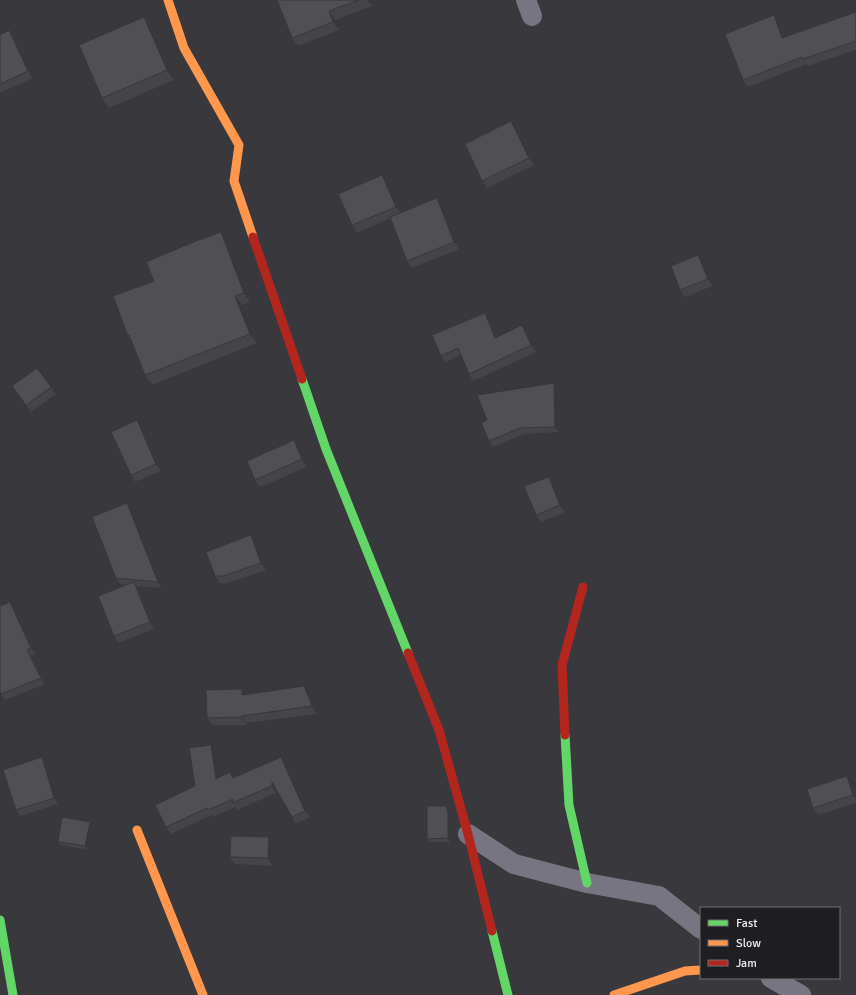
<svg xmlns="http://www.w3.org/2000/svg" width="856" height="995" viewBox="0 0 856 995" font-family="Signika,sans-serif">
<style>
.lines{fill:none;stroke-linecap:round;stroke-linejoin:round}
.street{stroke:#777582;stroke-width:20}
.fast{stroke:#63d668;stroke-width:9}
.slow{stroke:#ff974d;stroke-width:9}
.jam{stroke:#b3261e;stroke-width:9}
.wall{fill:#454447}
.shaded-wall{fill:#38373a}
.building{fill:#504f53;stroke:#38373a}
</style>
<rect width="100%" height="100%" fill="#39383c"/>
<g class="lines">
<g class="street">
<polyline points="526,0 532,16"/>
<polyline points="468,834 514,864 587,883 659,896 701,929"/>
<polyline points="771,978 801,995"/>
</g>
<g class="fast">
<polyline points="302,379 326,449 408,653"/>
<polyline points="565,735 569,805 587,883"/>
<polyline points="0,920 13,995"/>
<polyline points="492,931 508,995"/>
</g>
<g class="slow">
<polyline points="168,0 184,48 239,145 234,181 253,237"/>
<polyline points="137,830 203,995"/>
<polyline points="614,995 685,971 701,970"/>
</g>
<g class="jam">
<polyline points="253,237 302,379"/>
<polyline points="408,653 439,730 468,834 492,931"/>
<polyline points="565,735 562,665 583,587"/>
</g>
</g>
<g class="wall">
<polygon points="277,0 369,0 372,6 335,20 339,30 298,46 292,38"/>
<polygon points="856,12 856,50 808,66 806,64 748,87 743,80 774,15 778,22 784,37"/>
<polygon points="151,28 174,80 109,108 102,98"/>
<polygon points="9,30 14,38 33,78 0,93 0,35"/>
<polygon points="511,121 516,129 534,165 487,188 482,181"/>
<polygon points="382,175 387,182 401,213 437,198 442,206 459,249 412,268 407,261 390,218 357,233 352,225"/>
<polygon points="221,232 228,242 250,302 242,305 257,343 152,385 145,375 131,340 128,336 154,281"/>
<polygon points="703,262 713,286 685,297 680,290"/>
<polygon points="490,320 497,337 526,332 536,352 473,381 469,374 461,355 445,362 441,356"/>
<polygon points="37,368 56,394 31,412 12,386"/>
<polygon points="554,383 558,389 559,432 524,434 493,447 489,441 487,420"/>
<polygon points="142,427 161,471 135,482 131,475"/>
<polygon points="299,447 307,467 260,487 255,480"/>
<polygon points="549,477 554,484 565,512 541,522 536,515"/>
<polygon points="132,509 162,588 137,586 139,589 154,629 118,643 114,636 127,585 120,584 116,578"/>
<polygon points="251,535 256,542 266,570 228,583 220,583 215,576"/>
<polygon points="10,602 15,608 35,654 31,656 45,684 5,700 1,694"/>
<polygon points="304,686 309,693 317,714 247,723 247,725 212,725 207,718 242,689 246,694"/>
<polygon points="216,751 220,777 230,772 234,777 281,757 285,763 310,817 296,824 292,817 276,790 276,793 237,810 235,807 213,817 211,815 171,834 166,827 195,786"/>
<polygon points="46,762 58,804 20,816 16,810"/>
<polygon points="852,783 856,796 856,803 818,815 813,808"/>
<polygon points="446,806 448,810 450,816 450,842 429,842 427,839"/>
<polygon points="90,822 92,825 88,850 60,845 58,842"/>
<polygon points="269,837 274,844 273,866 235,864 230,857"/>
</g>
<g class="shaded-wall">
<polygon points="367,0 369,0 372,6"/>
<polygon points="329,11 335,20 339,30 333,22"/>
<polygon points="774,15 778,22 787,45 782,38"/>
<polygon points="144,17 151,28 174,80 167,70"/>
<polygon points="9,30 14,38 33,78 28,71"/>
<polygon points="511,121 516,129 534,165 529,158"/>
<polygon points="382,175 387,182 401,214 396,207"/>
<polygon points="437,198 442,206 459,249 454,242"/>
<polygon points="221,232 228,242 250,302 244,293"/>
<polygon points="698,255 703,262 713,286 708,279"/>
<polygon points="235,296 242,305 257,343 250,334"/>
<polygon points="485,313 490,320 500,344 495,338"/>
<polygon points="522,325 526,332 536,352 531,345"/>
<polygon points="554,383 558,389 559,432 555,427"/>
<polygon points="137,420 142,427 161,471 156,464"/>
<polygon points="294,440 299,447 307,467 302,459"/>
<polygon points="549,477 554,484 565,512 560,505"/>
<polygon points="127,503 132,509 162,588 158,582"/>
<polygon points="251,535 256,542 266,570 261,563"/>
<polygon points="134,582 139,589 154,629 150,622"/>
<polygon points="10,602 15,608 35,654 31,648"/>
<polygon points="27,650 31,656 45,684 41,678"/>
<polygon points="304,686 309,693 317,714 312,706"/>
<polygon points="242,689 247,696 242,695"/>
<polygon points="242,716 247,723 247,725 242,717"/>
<polygon points="211,745 216,751 221,785 216,779"/>
<polygon points="42,757 46,762 58,804 54,798"/>
<polygon points="281,757 285,763 310,817 305,811"/>
<polygon points="847,776 852,783 856,796 856,799 853,795"/>
<polygon points="272,782 276,789 276,793 272,786"/>
<polygon points="446,806 448,810 450,816 450,842 448,838"/>
<polygon points="90,822 92,825 88,850 85,846"/>
<polygon points="269,837 274,844 273,866 268,858"/>
</g>
<g class="building">
<polygon points="277,0 359,0 329,11 333,22 292,38"/>
<polygon points="856,12 856,41 803,59 802,57 743,80 725,34 774,15 782,38"/>
<polygon points="144,17 167,70 102,98 79,45"/>
<polygon points="9,30 28,71 0,84 0,35"/>
<polygon points="511,121 529,158 482,181 465,144"/>
<polygon points="382,175 396,207 352,225 338,194"/>
<polygon points="437,198 454,242 407,261 390,217"/>
<polygon points="221,232 244,293 235,296 250,334 145,375 129,335 128,336 113,296 154,281 146,262 196,241"/>
<polygon points="698,255 708,279 680,290 671,266"/>
<polygon points="485,313 495,338 522,325 531,345 469,374 458,348 441,356 432,335"/>
<polygon points="37,368 51,387 26,405 12,386"/>
<polygon points="554,383 555,427 520,428 489,441 481,423 487,420 477,395"/>
<polygon points="137,420 156,464 131,475 111,432"/>
<polygon points="294,440 302,459 255,480 247,461"/>
<polygon points="549,477 560,505 536,515 524,486"/>
<polygon points="127,503 158,582 116,578 92,517"/>
<polygon points="251,535 261,563 223,576 215,576 206,552"/>
<polygon points="134,582 150,622 114,636 98,596"/>
<polygon points="10,602 31,648 27,650 41,678 1,694 0,691 0,606"/>
<polygon points="304,686 312,706 242,716 242,717 207,718 206,690 242,689 242,695"/>
<polygon points="211,745 216,779 230,772 233,778 281,757 305,811 292,817 272,782 272,786 232,803 233,799 208,810 207,808 166,827 155,805 195,786 189,748"/>
<polygon points="42,757 54,798 16,810 3,770"/>
<polygon points="847,776 853,795 813,808 807,789"/>
<polygon points="427,806 446,806 448,813 448,838 427,839"/>
<polygon points="62,817 90,822 85,846 58,842"/>
<polygon points="231,836 269,837 268,858 230,857"/>
</g>
<rect x="700" y="907" width="140" height="72" fill="#1f1f22" stroke="#717175"/>
<rect x="708" y="920" width="20" height="6" fill="#63d668" stroke="#717175"/>
<text x="736" y="927" font-size="12" fill="#ededf1">Fast</text>
<rect x="708" y="940" width="20" height="6" fill="#ff974d" stroke="#717175"/>
<text x="736" y="947" font-size="12" fill="#ededf1">Slow</text>
<rect x="708" y="960" width="20" height="6" fill="#b3261e" stroke="#717175"/>
<text x="736" y="967" font-size="12" fill="#ededf1">Jam</text>
</svg>
